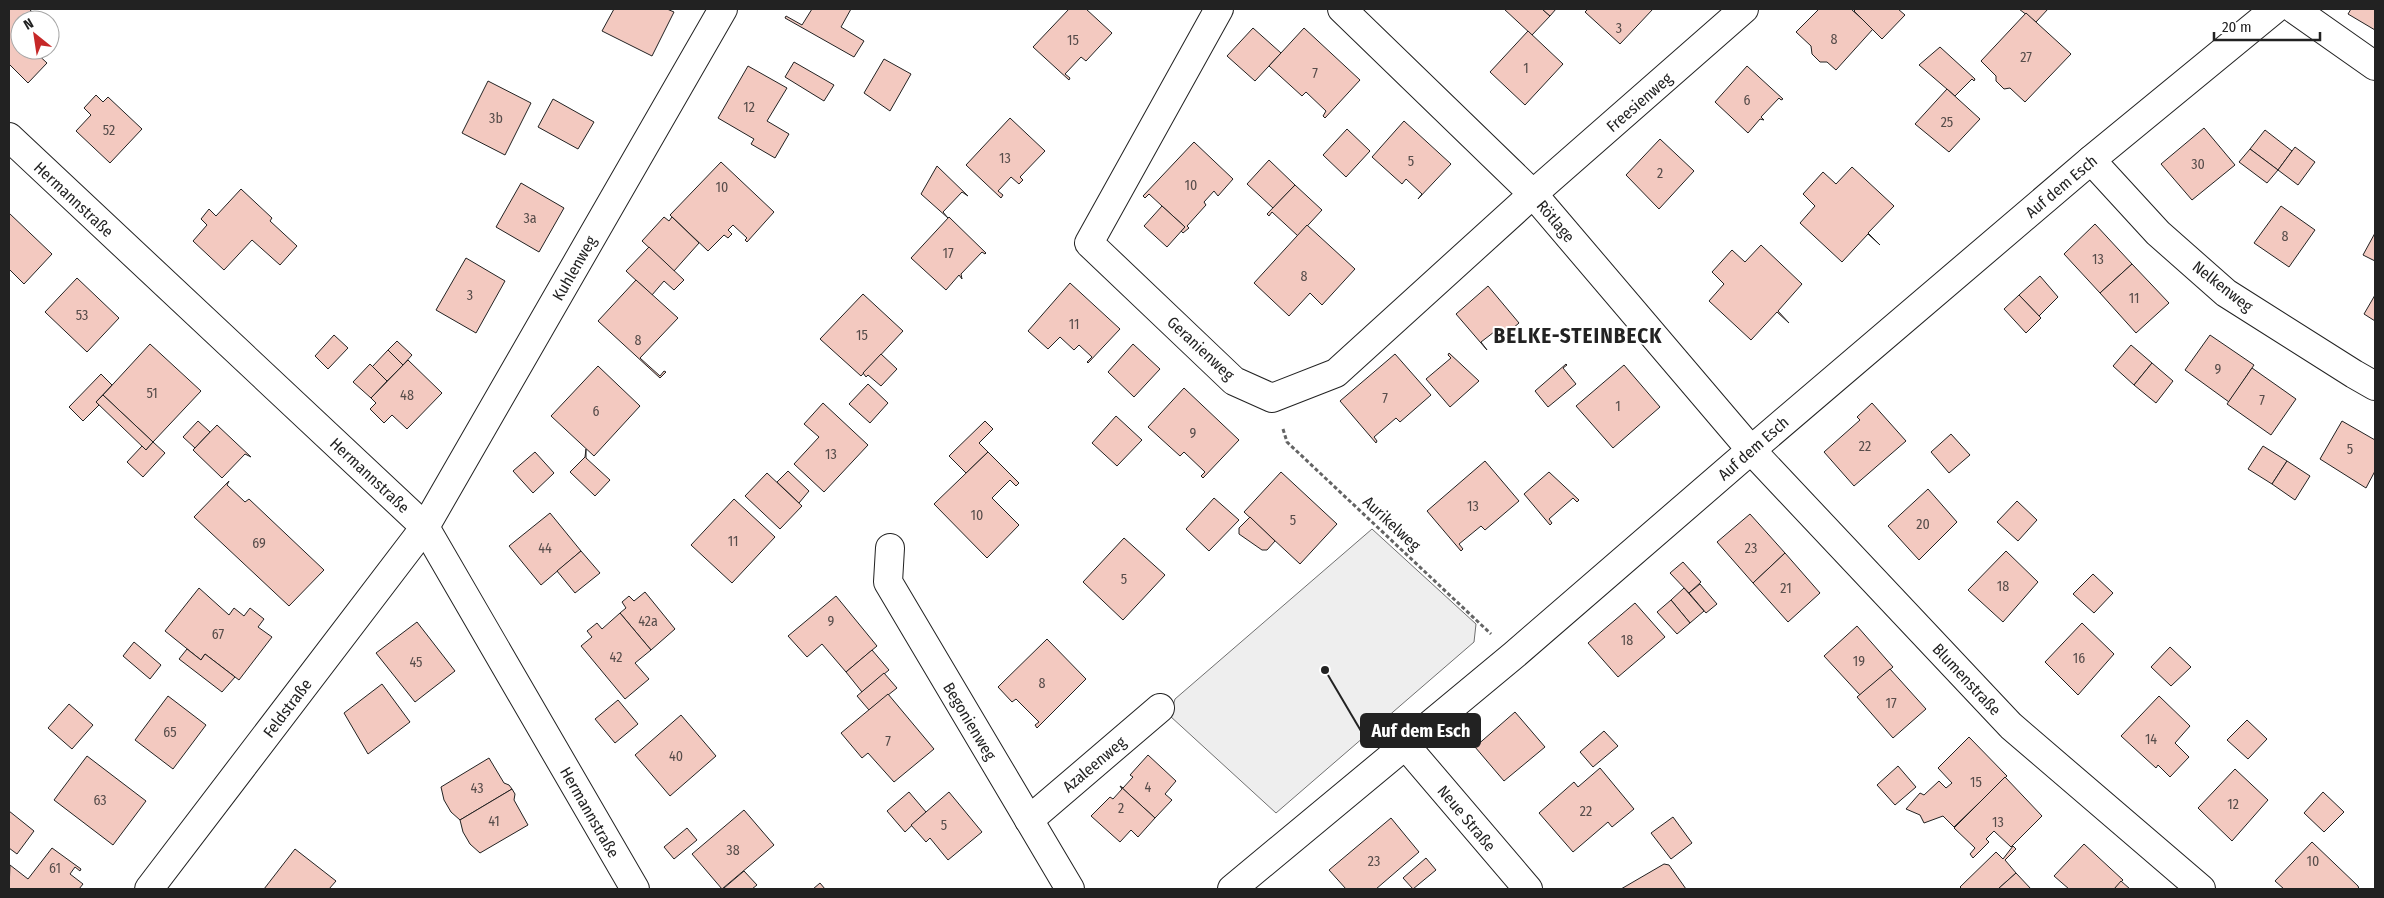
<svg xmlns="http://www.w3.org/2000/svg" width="2384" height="898" viewBox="0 0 2384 898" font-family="'Fira Sans Condensed',sans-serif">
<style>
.green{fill:#eee;stroke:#6f6f6f}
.building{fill:#f3c9c0;stroke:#222}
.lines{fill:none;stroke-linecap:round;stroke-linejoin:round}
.minor-casing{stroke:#222;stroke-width:30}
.path{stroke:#646464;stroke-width:3;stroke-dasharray:4 2.5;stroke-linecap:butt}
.minor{stroke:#fff;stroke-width:28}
.labels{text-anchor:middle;stroke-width:4;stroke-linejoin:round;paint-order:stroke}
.number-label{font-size:14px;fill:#564c4a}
.street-label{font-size:16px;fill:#222;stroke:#fff}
.district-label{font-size:21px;font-weight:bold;letter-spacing:1px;fill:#222;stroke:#fff}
.leader{fill:none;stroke:#222;stroke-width:2}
.callout-dot{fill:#222;stroke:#fff;stroke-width:2}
.callout{fill:#222;stroke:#222;stroke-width:2}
.callout-label{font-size:18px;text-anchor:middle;font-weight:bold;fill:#fff}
</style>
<rect width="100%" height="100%" fill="#fff"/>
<polygon class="green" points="1372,529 1476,624 1474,642 1276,813 1170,716 1175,699"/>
<g class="building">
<polygon points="9,9 29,9 41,20 20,20 20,50 33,50 47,63 28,83 9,64"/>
<polygon points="614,9 667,9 674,12 652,56 602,31"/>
<polygon points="812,9 851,9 841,27 864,41 854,57 785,18 786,16 802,25"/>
<polygon points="1069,9 1086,9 1112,33 1086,61 1081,57 1065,74 1070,78 1069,80 1033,47"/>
<polygon points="1504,9 1542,9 1550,16 1532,35"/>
<polygon points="1542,9 1556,9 1550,16"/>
<polygon points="1588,9 1653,9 1620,44 1585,12"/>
<polygon points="1819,9 1851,9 1873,29 1836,70 1827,62 1820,62 1812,54 1811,46 1796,32"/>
<polygon points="1856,9 1898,9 1905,15 1882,39 1854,11"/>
<polygon points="2019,9 2048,9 2036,22"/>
<polygon points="2351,9 2375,9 2375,30 2348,14"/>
<polygon points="2026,13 2071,54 2025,102 2010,88 2004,89 1996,81 1996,76 1981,61"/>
<polygon points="1253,28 1281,53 1255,81 1227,56"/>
<polygon points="1304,28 1360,80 1325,118 1323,116 1326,111 1306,92 1302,96 1269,66"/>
<polygon points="1528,31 1563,64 1525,105 1490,72"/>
<polygon points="1940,47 1975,79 1974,81 1972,79 1955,96 1919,65"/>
<polygon points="884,59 911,74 890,111 864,93"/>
<polygon points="794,62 834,85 824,101 785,77"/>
<polygon points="748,66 787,88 767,121 789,134 775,158 751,144 754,139 718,118"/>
<polygon points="1747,66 1783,99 1781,100 1779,98 1761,117 1764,120 1760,119 1748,133 1715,102"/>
<polygon points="488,81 531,103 505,155 462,133"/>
<polygon points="1947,89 1980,119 1949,152 1915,124"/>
<polygon points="96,95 103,102 108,97 142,129 110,163 76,131 91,115 84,108"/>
<polygon points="553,99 594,122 578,149 538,127"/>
<polygon points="1010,118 1045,151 1020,177 1023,180 1019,184 1011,177 998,191 1003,195 1001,198 966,165"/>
<polygon points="1404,121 1451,164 1418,199 1422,194 1406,179 1402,184 1372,157"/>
<polygon points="2204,128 2235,165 2192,200 2161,164"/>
<polygon points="1347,129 1370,151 1346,177 1323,155"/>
<polygon points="2265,130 2292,151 2278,170 2250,149"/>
<polygon points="1660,139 1694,171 1659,209 1626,175"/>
<polygon points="1194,142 1233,179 1218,196 1214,191 1204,202 1206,205 1187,226 1189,228 1183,233 1181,231 1185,227 1162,206 1149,194 1145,198 1143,196"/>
<polygon points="2295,147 2315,162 2298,185 2278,170"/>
<polygon points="2250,149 2278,170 2267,183 2239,162"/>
<polygon points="1269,160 1295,185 1273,208 1247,184"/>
<polygon points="721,162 774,212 747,242 745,240 747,238 733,225 728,230 732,234 728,238 724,235 708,251 670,215"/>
<polygon points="937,166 968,196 962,192 943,212 948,218 921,194"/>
<polygon points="1852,167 1894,206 1868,233 1880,245 1868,234 1842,262 1800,223 1815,206 1803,194 1823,172 1836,184"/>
<polygon points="521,183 564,208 539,252 496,227"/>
<polygon points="1295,185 1322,210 1298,236 1272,212 1269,216 1267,214"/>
<polygon points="241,189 272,218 270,221 297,246 280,265 252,240 224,270 193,241 207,225 201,219 209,209 216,216"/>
<polygon points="1162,206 1185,227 1167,247 1144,226"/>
<polygon points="2281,206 2315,230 2289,267 2254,243"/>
<polygon points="9,213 52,254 24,284 9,269"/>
<polygon points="664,217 669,221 672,217 699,243 674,271 642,241"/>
<polygon points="949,217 986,253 985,254 982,252 961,274 962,279 959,275 946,290 911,258"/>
<polygon points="2095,224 2132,264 2100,293 2064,254"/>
<polygon points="1307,225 1355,269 1322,305 1310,293 1289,316 1254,283"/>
<polygon points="2375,233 2375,261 2363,255"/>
<polygon points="1761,245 1802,284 1778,311 1789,323 1777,312 1751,340 1709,301 1724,284 1712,272 1732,250 1745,262"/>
<polygon points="649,247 684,280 674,290 664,281 652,295 626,271"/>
<polygon points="466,258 505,281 476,333 436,310"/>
<polygon points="2132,264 2169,303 2136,333 2100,293"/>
<polygon points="2040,276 2058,297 2039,316 2019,295"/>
<polygon points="77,278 119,318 87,352 45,312"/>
<polygon points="636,280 678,318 640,358 660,376 664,371 666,372 660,378 598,321"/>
<polygon points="1070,283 1120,329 1088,363 1087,362 1092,357 1079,345 1074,350 1060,337 1048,349 1028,331"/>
<polygon points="1488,286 1519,323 1500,339 1494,332 1481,342 1487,350 1456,314"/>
<polygon points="863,294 903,331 861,376 820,339"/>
<polygon points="2019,295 2041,318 2026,333 2004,309"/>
<polygon points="2375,295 2375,321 2364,314"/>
<polygon points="334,335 348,348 328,369 315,356"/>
<polygon points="2210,335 2254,365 2229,402 2185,370"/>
<polygon points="397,341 412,355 403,365 388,350"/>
<polygon points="150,344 201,391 153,442 103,395"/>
<polygon points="1133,344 1160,369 1134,397 1108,372"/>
<polygon points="2131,345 2152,363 2134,385 2113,366"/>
<polygon points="388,350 403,365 387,381 372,367"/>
<polygon points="1449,353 1479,381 1450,407 1426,379 1451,358 1448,355"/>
<polygon points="881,354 897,369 881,386 868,375 866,377 863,373"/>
<polygon points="1395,354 1431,395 1400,422 1396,418 1374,437 1377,441 1376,443 1340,401"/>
<polygon points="408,360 442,393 407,429 392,415 384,423 370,409 376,403 371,398"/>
<polygon points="2152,363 2173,381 2156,403 2134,385"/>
<polygon points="370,364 387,381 371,398 353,382"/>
<polygon points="1566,364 1567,365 1563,368 1576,384 1548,407 1535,391"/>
<polygon points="1624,365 1660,407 1613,448 1576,406"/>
<polygon points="598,366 640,406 594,456 551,416"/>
<polygon points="2252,368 2296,399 2271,435 2227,404"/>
<polygon points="101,374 112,385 96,402 99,405 83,421 69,407"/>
<polygon points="868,384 888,403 870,423 849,404"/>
<polygon points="1184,388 1239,440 1203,478 1201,476 1205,472 1184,452 1180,456 1148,427"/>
<polygon points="103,395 153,442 146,450 96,402"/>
<polygon points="823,403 868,445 824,492 794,464 819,437 804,424"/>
<polygon points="1872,403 1906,441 1854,486 1824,452 1860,420 1857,417"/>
<polygon points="1116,416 1142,440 1117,466 1092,443"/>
<polygon points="198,421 210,432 195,448 183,437"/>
<polygon points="985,421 993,429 979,443 988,452 966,473 949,456"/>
<polygon points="2342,421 2375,440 2375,471 2366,488 2320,459"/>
<polygon points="217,425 251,457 245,454 222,478 193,450"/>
<polygon points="1951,434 1970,455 1949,473 1931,452"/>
<polygon points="153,442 165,453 143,477 127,462 142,446 146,450"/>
<polygon points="2263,446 2287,461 2272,484 2248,469"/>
<polygon points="586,449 586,458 610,480 595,496 570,472 585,457"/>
<polygon points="535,452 554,473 533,493 513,471"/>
<polygon points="988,452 1019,483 1016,486 1010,480 992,498 1019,525 987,558 934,504"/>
<polygon points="1485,461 1519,501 1485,530 1481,526 1459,544 1463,549 1461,551 1427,511"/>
<polygon points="2287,461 2310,476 2295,500 2272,484"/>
<polygon points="788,471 809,491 799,503 777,482"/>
<polygon points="1281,472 1337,524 1300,564 1244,512"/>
<polygon points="1549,472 1579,500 1577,502 1573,498 1549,519 1552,523 1550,525 1524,494"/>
<polygon points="767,473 802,506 780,529 745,496"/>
<polygon points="229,481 227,485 245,502 249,499 324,570 289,606 194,517"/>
<polygon points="1928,489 1957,522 1919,560 1888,526"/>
<polygon points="1214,498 1239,520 1209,551 1186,529"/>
<polygon points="734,499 775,537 732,583 691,545"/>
<polygon points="2017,501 2037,520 2018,541 1997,522"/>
<polygon points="550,513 581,551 541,585 509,546"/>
<polygon points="1750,514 1785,553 1753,583 1717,542"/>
<polygon points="1250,517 1275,541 1267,550 1262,550 1239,534 1239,528"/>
<polygon points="1124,538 1165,575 1123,620 1083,582"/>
<polygon points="581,551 600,573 575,593 557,571"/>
<polygon points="2006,551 2038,582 2003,622 1968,590"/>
<polygon points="1785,553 1820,593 1788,622 1753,583"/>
<polygon points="1683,562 1701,582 1689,593 1670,573"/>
<polygon points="2093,574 2113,593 2094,613 2073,594"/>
<polygon points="1700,584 1717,604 1706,613 1689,593"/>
<polygon points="199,588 229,615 234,608 244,616 250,608 264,619 258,627 272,637 239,680 205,654 201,660 165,631"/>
<polygon points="1684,588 1704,611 1690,623 1671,600"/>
<polygon points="645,592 675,629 651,650 620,613 626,608 622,602 629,596 634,601"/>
<polygon points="836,596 877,646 846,672 822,644 807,657 788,636"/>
<polygon points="1671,600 1690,623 1677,634 1657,612"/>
<polygon points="1635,603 1665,637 1618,677 1588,643"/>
<polygon points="620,613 651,650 635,663 649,679 625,699 581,646 592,637 587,631 597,623 602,629"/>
<polygon points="417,622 455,671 415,702 376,653"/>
<polygon points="2082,623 2114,654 2078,695 2045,662"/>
<polygon points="1857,626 1893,667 1860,695 1824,656"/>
<polygon points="1047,639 1086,679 1037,728 1035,725 1039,722 1016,699 1012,702 998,687"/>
<polygon points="134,642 161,665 150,679 123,656"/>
<polygon points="2170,647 2191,667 2171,686 2151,667"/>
<polygon points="187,649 201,660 205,654 235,677 222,692 179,659"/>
<polygon points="872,650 889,670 862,692 846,672"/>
<polygon points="1890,669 1926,709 1893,738 1857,697"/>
<polygon points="884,673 897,688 869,710 857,696"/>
<polygon points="382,684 410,722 368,754 344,713"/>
<polygon points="888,694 934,749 894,782 868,753 862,758 841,733"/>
<polygon points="168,696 206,725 173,769 135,740"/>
<polygon points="2159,696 2190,726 2175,743 2189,757 2170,777 2158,765 2156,768 2121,736"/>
<polygon points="618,700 638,724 615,743 595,719"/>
<polygon points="69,704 93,725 72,749 48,728"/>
<polygon points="1515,712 1545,747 1504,781 1475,747"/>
<polygon points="681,715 716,756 670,796 635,755"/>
<polygon points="2247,720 2267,739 2248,759 2227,740"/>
<polygon points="1604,731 1618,746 1593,767 1580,752"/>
<polygon points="1969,737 2007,776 1954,827 1943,816 1924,823 1920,815 1906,809 1920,793 1924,795 1939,781 1946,788 1952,783 1938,768"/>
<polygon points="1148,755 1176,781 1165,794 1172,800 1155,818 1120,786 1123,788 1133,777 1130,775"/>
<polygon points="87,756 146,801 113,845 54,800"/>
<polygon points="489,758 504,783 509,785 512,789 460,820 451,812 444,800 441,787"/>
<polygon points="1898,766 1916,787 1895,805 1877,785"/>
<polygon points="1600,768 1634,809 1612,827 1608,822 1573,852 1539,813 1574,782 1578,787"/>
<polygon points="2235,769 2268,800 2232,841 2198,808"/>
<polygon points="2005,777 2042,816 2011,847 1994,831 1986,839 1989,842 1973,858 1970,854 1975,848 1954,828"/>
<polygon points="1120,786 1155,818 1138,837 1131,830 1120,842 1091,816 1110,797 1113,799 1122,789"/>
<polygon points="512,789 515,794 514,800 528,825 480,853 470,844 463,832 460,820"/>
<polygon points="909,792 926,812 905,832 887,811"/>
<polygon points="949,792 982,832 948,860 930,838 926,842 911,825"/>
<polygon points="2323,792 2344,812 2324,832 2304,813"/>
<polygon points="744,810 774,845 722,889 692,854"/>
<polygon points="9,811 34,831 17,854 9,848"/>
<polygon points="1673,817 1692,843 1671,859 1651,833"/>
<polygon points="1391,818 1419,852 1376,889 1346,889 1329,870"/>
<polygon points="687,828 697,840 674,859 664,847"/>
<polygon points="2312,842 2358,886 2359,889 2284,889 2275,881"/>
<polygon points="2084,844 2123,880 2114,889 2069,889 2054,876"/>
<polygon points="2013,846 2016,849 2005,860 2016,873 1998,889 1962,889 1960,887 1996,852 2003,859"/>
<polygon points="52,848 81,869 80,871 75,867 70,874 83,884 79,889 9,889 10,865 28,879"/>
<polygon points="295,849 336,881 329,889 264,889"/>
<polygon points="1426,858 1436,870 1413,889 1403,878"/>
<polygon points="1664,864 1669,865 1686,889 1621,889"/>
<polygon points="744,871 757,885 752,889 726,889 724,888"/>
<polygon points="2016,873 2031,889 1998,889"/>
<polygon points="2121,881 2130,889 2114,889"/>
<polygon points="820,883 825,889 813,889"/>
</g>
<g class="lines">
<g class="minor-casing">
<g id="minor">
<polyline points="1219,9 1089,243 1234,381 1272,398 1336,373 1533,194 1744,9"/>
<polyline points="1342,9 1533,194 1751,450 2011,726 2201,889"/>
<polyline points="2294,9 2375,66"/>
<polyline points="9,137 425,527 635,889"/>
<polyline points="2091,160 2158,233 2226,293 2354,374 2375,386"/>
<polyline points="890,548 888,582 1070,889"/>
<polyline points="1406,746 1528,889"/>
<polyline points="1029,820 1160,708"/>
<polyline points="149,889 425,527 723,9"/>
<polyline points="1232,889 1514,655 1751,450 2091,160 2275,9"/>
</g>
</g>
<polyline class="path" points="1283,429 1287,442 1491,634"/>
<use href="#minor" class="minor"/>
</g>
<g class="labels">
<g class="number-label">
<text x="1619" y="33">3</text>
<text x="1834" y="44">8</text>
<text x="1073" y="45">15</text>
<text x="2026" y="62">27</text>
<text x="1526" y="73">1</text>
<text x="1315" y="78">7</text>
<text x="1747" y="105">6</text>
<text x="749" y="112">12</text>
<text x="496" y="123">3b</text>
<text x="1947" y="127">25</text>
<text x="109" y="135">52</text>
<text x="1005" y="163">13</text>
<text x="1411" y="166">5</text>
<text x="2198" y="169">30</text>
<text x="1660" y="178">2</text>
<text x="1191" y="190">10</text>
<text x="722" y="192">10</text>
<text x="530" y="223">3a</text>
<text x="2285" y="241">8</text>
<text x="948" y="258">17</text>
<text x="2098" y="264">13</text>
<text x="1304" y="281">8</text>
<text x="470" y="300">3</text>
<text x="2134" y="303">11</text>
<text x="82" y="320">53</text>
<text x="1074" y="329">11</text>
<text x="862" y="340">15</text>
<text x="638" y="345">8</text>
<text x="2218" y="374">9</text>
<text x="152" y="398">51</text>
<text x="407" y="400">48</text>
<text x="1385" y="403">7</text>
<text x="2262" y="405">7</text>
<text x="1618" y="411">1</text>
<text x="596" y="416">6</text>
<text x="1193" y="438">9</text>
<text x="1865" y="451">22</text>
<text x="2350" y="454">5</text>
<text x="831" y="459">13</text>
<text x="1473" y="511">13</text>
<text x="977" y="520">10</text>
<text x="1293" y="525">5</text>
<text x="1923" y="529">20</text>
<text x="733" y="546">11</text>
<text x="259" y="548">69</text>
<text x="545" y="553">44</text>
<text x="1751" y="553">23</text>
<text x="1124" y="584">5</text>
<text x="2003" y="591">18</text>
<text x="1786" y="593">21</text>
<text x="648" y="626">42a</text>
<text x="831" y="626">9</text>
<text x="218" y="639">67</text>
<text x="1627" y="645">18</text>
<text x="616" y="662">42</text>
<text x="2079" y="663">16</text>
<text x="1859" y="666">19</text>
<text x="416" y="667">45</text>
<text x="1042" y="688">8</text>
<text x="1891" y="708">17</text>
<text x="170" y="737">65</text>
<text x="2151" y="744">14</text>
<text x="888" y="746">7</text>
<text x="676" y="761">40</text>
<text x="1976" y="787">15</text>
<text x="1148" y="792">4</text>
<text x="477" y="793">43</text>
<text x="100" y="805">63</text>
<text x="2233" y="809">12</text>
<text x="1121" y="813">2</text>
<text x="1586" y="816">22</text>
<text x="494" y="826">41</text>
<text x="1998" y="827">13</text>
<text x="944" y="830">5</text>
<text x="733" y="855">38</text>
<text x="1374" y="866">23</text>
<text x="2313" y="866">10</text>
<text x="55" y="873">61</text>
</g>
<g class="street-label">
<text transform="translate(1639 102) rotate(-41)" y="6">Freesienweg</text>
<text transform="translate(2061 186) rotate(-40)" y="6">Auf dem Esch</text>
<text transform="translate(74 199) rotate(43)" y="6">Hermannstraße</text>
<text transform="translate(1556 221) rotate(50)" y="6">Rötlage</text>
<text transform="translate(574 268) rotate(-60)" y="6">Kuhlenweg</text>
<text transform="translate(2223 286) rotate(38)" y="6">Nelkenweg</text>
<text transform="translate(1201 348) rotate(43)" y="6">Geranienweg</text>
<text transform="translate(1753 448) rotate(-41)" y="6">Auf dem Esch</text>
<text transform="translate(370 475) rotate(43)" y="6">Hermannstraße</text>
<text transform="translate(1392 523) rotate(43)" y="6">Aurikelweg</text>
<text transform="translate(1967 679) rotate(47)" y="6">Blumenstraße</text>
<text transform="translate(287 708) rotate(-53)" y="6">Feldstraße</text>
<text transform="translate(970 721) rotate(59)" y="6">Begonienweg</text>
<text transform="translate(1094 764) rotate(-40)" y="6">Azaleenweg</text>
<text transform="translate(590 812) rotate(60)" y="6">Hermannstraße</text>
<text transform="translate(1467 818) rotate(50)" y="6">Neue Straße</text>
</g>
<g class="district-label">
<text x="1578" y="343">BELKE-STEINBECK</text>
</g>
</g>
<path class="leader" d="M1325 670L1361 731"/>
<circle class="callout-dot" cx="1325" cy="670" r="5"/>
<rect class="callout" x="1361" y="714" width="119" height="33" rx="5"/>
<g class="callout-label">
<text x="1421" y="737">Auf dem Esch</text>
</g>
<rect width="2384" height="898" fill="none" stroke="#222222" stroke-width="20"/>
<g transform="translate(35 35) rotate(330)"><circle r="24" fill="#ffffff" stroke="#a7a7a7"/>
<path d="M0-4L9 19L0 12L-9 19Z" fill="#c62828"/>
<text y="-8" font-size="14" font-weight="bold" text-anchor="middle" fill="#222222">N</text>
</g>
<path d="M2214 32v8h106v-8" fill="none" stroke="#222222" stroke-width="2.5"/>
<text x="2222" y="32" font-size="15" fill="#222222" stroke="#ffffff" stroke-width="4" paint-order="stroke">20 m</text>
</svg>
